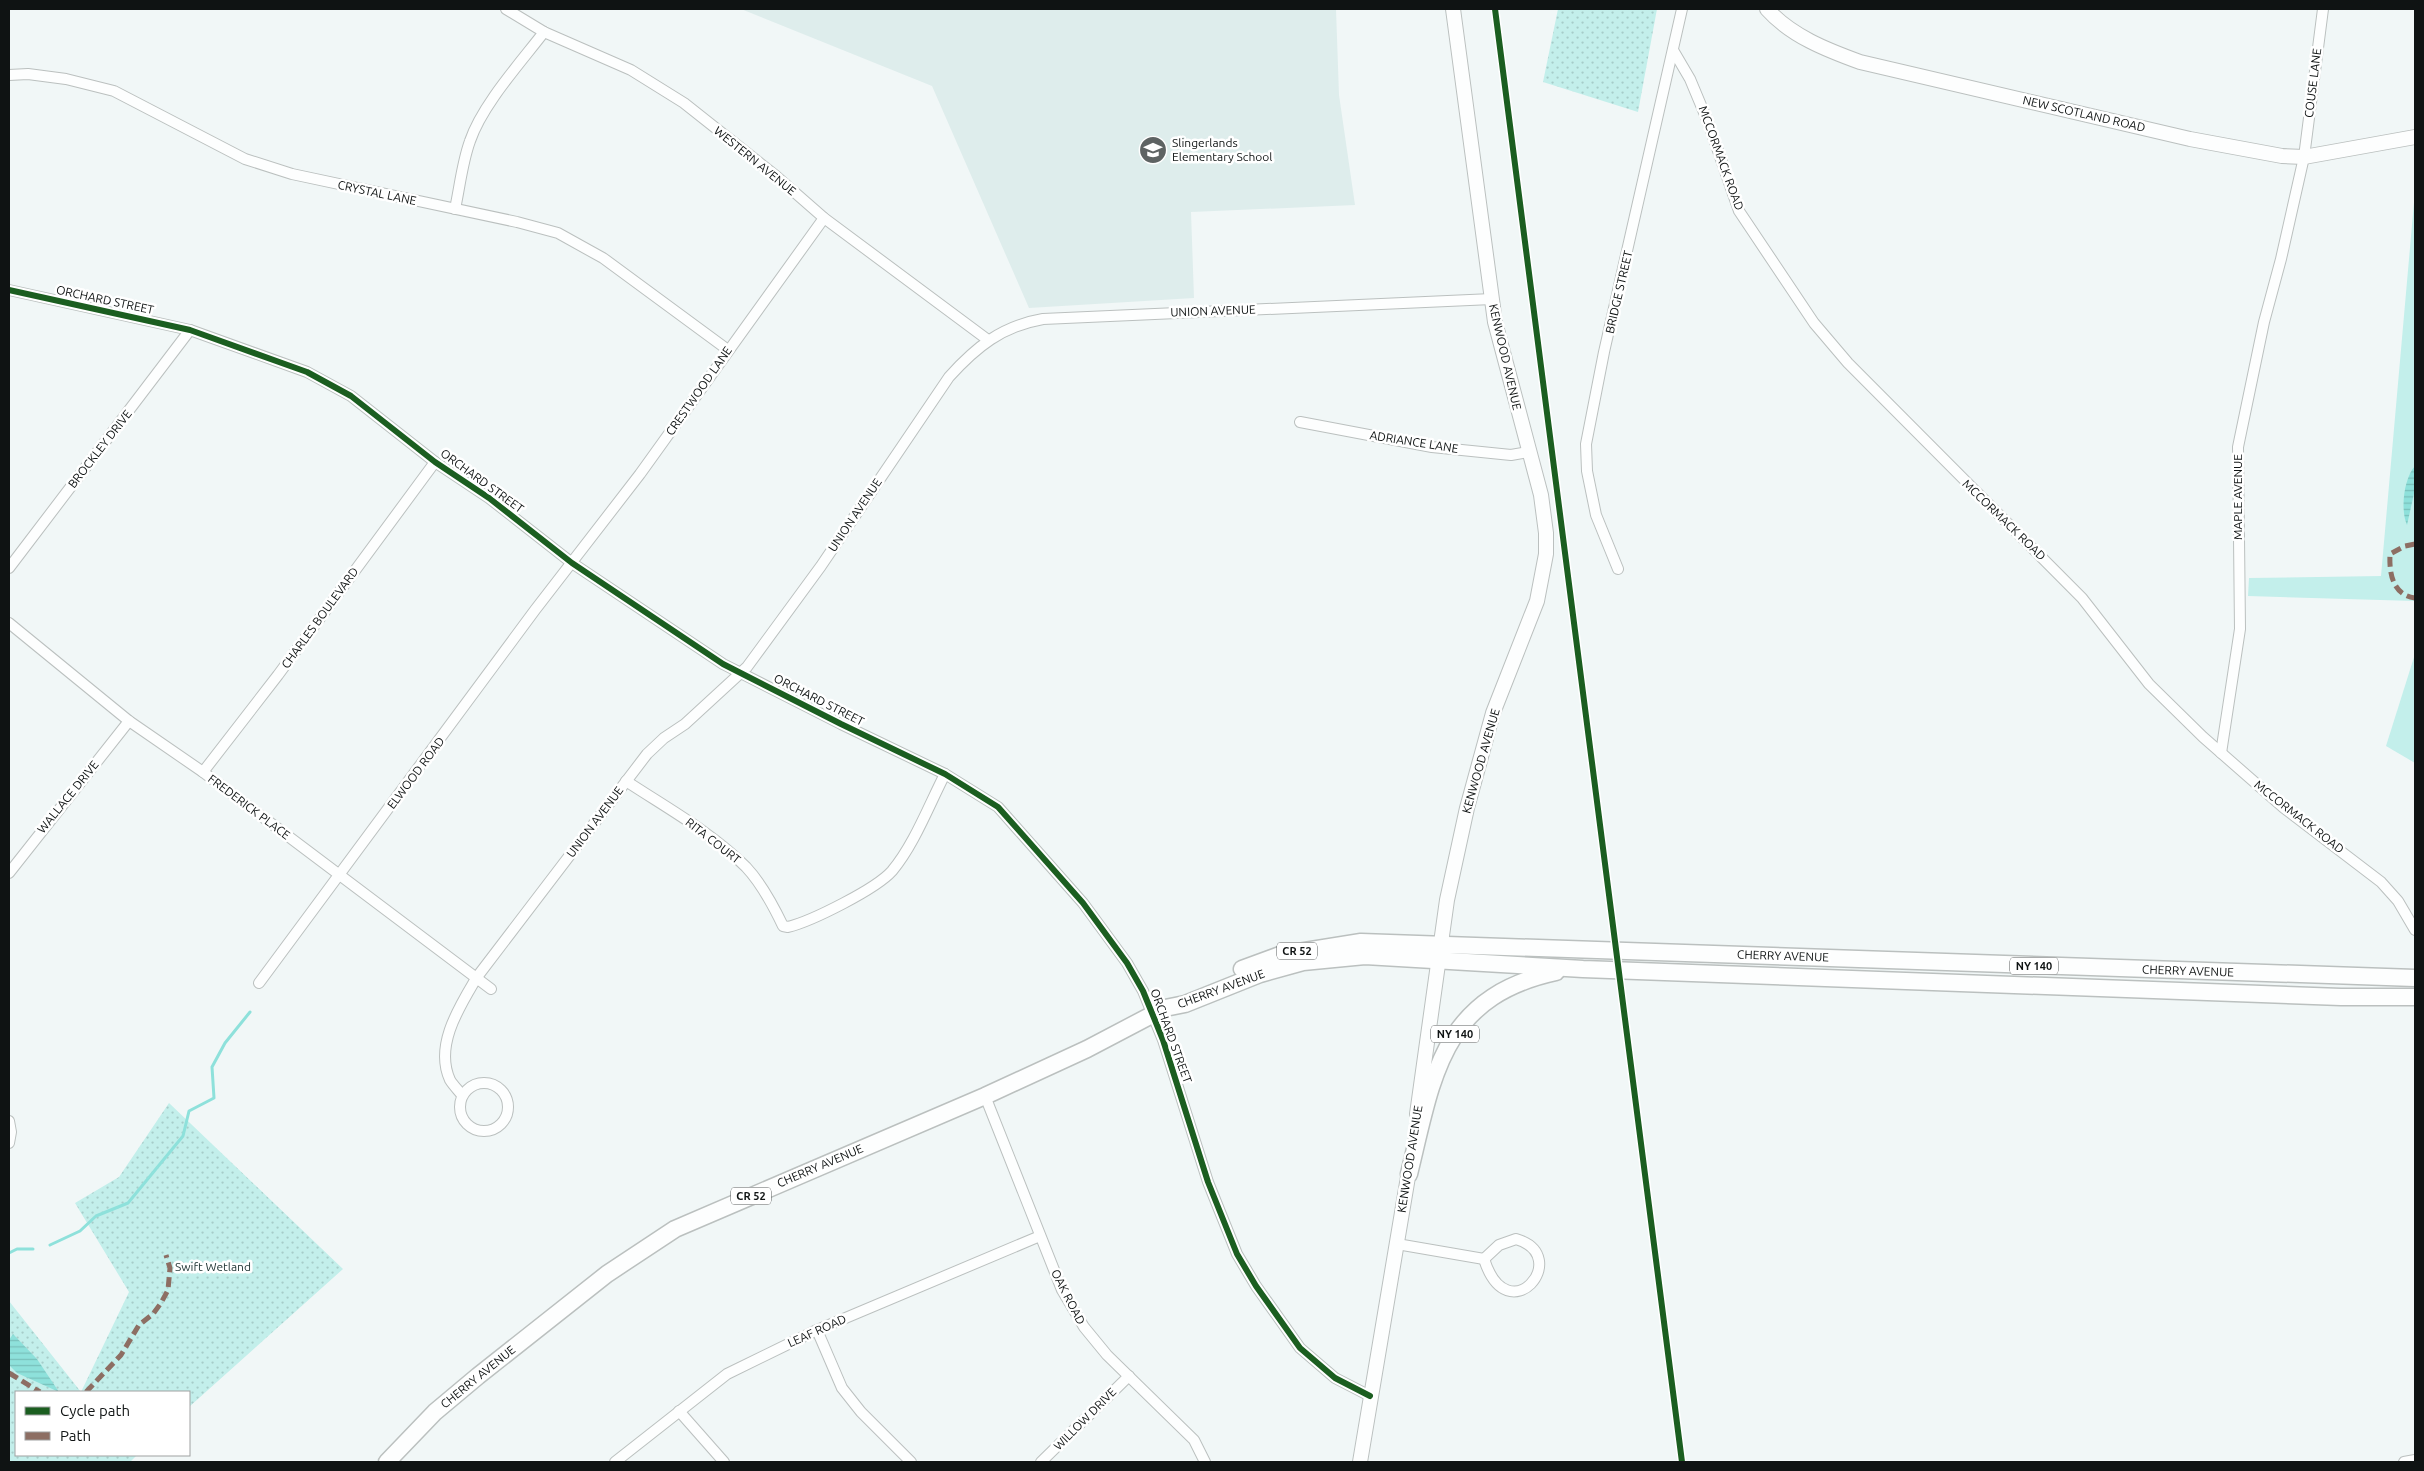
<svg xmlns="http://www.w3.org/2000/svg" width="2424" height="1471" viewBox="0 0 2424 1471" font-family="Ubuntu,sans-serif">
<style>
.built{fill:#deedec}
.green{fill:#c3efeb}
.park{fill:url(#park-dots)}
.water{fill:url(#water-rules)}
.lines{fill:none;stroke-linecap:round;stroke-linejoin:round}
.stream{stroke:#8ee1db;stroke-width:3}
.street-casing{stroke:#bbc0bf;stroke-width:12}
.secondary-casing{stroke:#bbc0bf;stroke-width:16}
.primary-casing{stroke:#bbc0bf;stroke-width:19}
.street{stroke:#fdfefe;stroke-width:10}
.secondary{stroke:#fdfefe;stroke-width:14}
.primary{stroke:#fdfefe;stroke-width:16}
.quiet{stroke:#8d6e63;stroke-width:5;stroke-dasharray:10 5;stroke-linecap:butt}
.cycleway-casing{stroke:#fff;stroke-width:9}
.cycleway{stroke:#1b5e20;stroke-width:6}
.labels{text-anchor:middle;stroke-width:5;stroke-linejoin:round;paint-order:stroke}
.shield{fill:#fff;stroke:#575a5a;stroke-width:1}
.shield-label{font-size:11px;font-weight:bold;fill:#0f1313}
.street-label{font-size:12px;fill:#0f1313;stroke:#fff}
.poi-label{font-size:12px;fill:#0f1313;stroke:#fff;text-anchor:start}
.park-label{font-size:12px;fill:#1c3130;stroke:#fff}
</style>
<defs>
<pattern id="park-dots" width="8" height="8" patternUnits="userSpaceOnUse" patternTransform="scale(1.25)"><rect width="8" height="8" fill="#c3efeb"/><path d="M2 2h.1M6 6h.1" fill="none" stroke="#a6ccc9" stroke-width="1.8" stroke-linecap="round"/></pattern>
<pattern id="water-rules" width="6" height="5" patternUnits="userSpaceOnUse" patternTransform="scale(1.25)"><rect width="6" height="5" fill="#8ee1db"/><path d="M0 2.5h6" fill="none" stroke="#79c0bb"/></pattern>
</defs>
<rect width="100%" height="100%" fill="#f1f7f7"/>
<polygon class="built" points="741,9 1336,9 1339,95 1355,205 1191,212 1194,298 1029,308 932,86"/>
<g class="green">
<polygon points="2415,191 2415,601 2248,596 2249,578 2381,576"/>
<polygon points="2415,654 2415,763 2386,746"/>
</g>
<g class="park">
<polygon points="1558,9 1657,9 1638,112 1543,82"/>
<polygon points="169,1103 343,1269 189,1407 189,1392 81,1392 129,1292 75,1203 119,1177"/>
<polygon points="9,1301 81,1392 16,1392 16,1455 137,1455 130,1462 9,1462"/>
</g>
<g class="water">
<path d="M2415 466V489L2407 525C2400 509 2404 478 2415 466Z"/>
<polygon points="13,1334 37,1359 59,1392 17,1373 9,1365 9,1340"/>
</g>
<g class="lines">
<g class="stream">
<polyline points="50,1245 80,1231 96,1216 128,1203 183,1136 189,1111 214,1098 212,1067 225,1043 250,1012"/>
<polyline points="9,1253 17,1249 33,1249"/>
</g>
<g class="street-casing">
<g id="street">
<polyline points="506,9 544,32 631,70 684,103 776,176 824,218 988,340"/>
<polyline points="1673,50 1690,79 1708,122 1739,211 1814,323 1848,363 2082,598 2149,684 2203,737 2284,808 2381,882 2398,901 2415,930"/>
<polyline points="9,75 28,74 66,79 114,91 245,159 292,174 517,222 558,233 603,258 728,350"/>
<path d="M455 209C460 186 462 163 470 141 482 105 521 62 544 32"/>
<polyline points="9,290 190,330 307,372 351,396 435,462 489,498 572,563 723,664 841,724 945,774 998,807 1083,903 1127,963 1143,991 1163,1040 1208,1182 1237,1254 1256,1286 1300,1348 1335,1378 1370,1396"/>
<polyline points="1300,422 1432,447 1511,455 1528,452"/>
<polyline points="9,568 190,330"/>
<polyline points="1618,569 1596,515 1587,471 1586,444 1604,352 1682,9"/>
<polyline points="9,623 129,721 203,772 491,989"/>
<polyline points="2221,753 2240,629 2238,447 2264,322 2281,259 2304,157 2323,9"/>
<polyline points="203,772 278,675 435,462"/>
<path d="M626 781C667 808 711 832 746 867 762 884 773 905 783 926L788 927C812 921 876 889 892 871 914 845 929 805 945 774"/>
<polyline points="9,873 129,721"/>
<polyline points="259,983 535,610 640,474 824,218"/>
<circle cx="484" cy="1107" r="24"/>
<path d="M462 1095C458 1090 453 1085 450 1080 434 1045 460 1006 477 977L647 754 664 738 685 724 747 667 821 566 949 377C976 347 1002 326 1043 319L1492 299"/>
<polyline points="985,1096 1062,1290 1084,1327 1107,1355 1194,1440 1205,1462"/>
<polyline points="9,1121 11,1132 9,1143"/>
<path d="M1516 1239C1574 1256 1508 1335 1484 1259L1499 1245Z"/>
<polyline points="1397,1244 1484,1259"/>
<polyline points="817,1330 842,1388 861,1412 911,1462"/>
<polyline points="679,1411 724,1462"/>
<polyline points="615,1462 727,1374 817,1330 1040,1236"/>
<polyline points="1041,1462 1129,1376"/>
<polyline points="2404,1462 2415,1460"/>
</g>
</g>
<g class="secondary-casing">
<g id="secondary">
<path d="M1767 9C1791 36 1827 50 1860 62L2190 139 2282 156 2304 157 2415 137"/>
<polyline points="1417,1114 1447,900 1467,808 1493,713 1537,601 1546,554 1546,533 1541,495 1495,322 1453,9"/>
<polyline points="1360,1462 1410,1165"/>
</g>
</g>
<g class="primary-casing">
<g id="primary">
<polyline points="1242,969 1280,955 1361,942 2415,978"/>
<path d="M1409 1174C1433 1076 1441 997 1556 972"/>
<polyline points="387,1462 435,1412 478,1376 607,1274 675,1229 985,1096 1087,1049 1165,1008 1185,1004 1260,974 1303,962 1365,956 1583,969 2341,997 2415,997"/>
</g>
</g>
<use href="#street" class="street"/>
<use href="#secondary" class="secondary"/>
<use href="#primary" class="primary"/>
<g class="quiet">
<path d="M2415 544 2405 546 2390 554C2389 574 2393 595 2415 598"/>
<polyline points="9,1373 40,1392"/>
<polyline points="86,1392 121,1355 139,1325 153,1314 161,1303 168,1290 170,1268 166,1255"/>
</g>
<g class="cycleway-casing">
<g id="cycleway">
<polyline points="1495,9 1682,1462"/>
<polyline points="9,290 190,330 307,372 351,396 435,462 489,498 572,563 723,664 841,724 945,774 998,807 1083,903 1127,963 1143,991 1163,1040 1208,1182 1237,1254 1256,1286 1300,1348 1335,1378 1370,1396"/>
</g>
</g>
<use href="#cycleway" class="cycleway"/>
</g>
<defs>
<g id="school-disc" transform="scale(1.4375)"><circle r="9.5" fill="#5e6363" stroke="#fff"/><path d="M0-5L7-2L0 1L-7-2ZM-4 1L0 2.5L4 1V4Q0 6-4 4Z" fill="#fff"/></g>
</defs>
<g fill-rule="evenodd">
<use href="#school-disc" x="1153" y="150"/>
</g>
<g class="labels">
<g class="shield">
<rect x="1277" y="942.5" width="40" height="17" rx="4"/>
<rect x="2010" y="957.5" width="48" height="17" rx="4"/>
<rect x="1431" y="1025.5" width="48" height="17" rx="4"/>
<rect x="731" y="1187.5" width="40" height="17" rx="4"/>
</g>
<g class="shield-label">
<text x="1297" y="955">CR 52</text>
<text x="2034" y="970">NY 140</text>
<text x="1455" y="1038">NY 140</text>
<text x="751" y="1200">CR 52</text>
</g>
<g class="street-label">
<text transform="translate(2313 83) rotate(-83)" y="4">COUSE LANE</text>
<text transform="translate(2084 114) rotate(13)" y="4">NEW SCOTLAND ROAD</text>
<text transform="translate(1721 158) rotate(70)" y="4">MCCORMACK ROAD</text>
<text transform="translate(755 161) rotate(39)" y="4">WESTERN AVENUE</text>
<text transform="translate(377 193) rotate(12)" y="4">CRYSTAL LANE</text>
<text transform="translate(1619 292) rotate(-77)" y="4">BRIDGE STREET</text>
<text transform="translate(105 300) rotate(12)" y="4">ORCHARD STREET</text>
<text transform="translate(1213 311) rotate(-2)" y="4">UNION AVENUE</text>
<text transform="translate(1505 357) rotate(77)" y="4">KENWOOD AVENUE</text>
<text transform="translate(699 391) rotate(-55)" y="4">CRESTWOOD LANE</text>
<text transform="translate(1414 442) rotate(9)" y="4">ADRIANCE LANE</text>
<text transform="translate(100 449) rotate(-52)" y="4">BROCKLEY DRIVE</text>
<text transform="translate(482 481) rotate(36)" y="4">ORCHARD STREET</text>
<text transform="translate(2238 497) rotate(-90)" y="4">MAPLE AVENUE</text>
<text transform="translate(855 515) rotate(-56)" y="4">UNION AVENUE</text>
<text transform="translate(2004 520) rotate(44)" y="4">MCCORMACK ROAD</text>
<text transform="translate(320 618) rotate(-54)" y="4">CHARLES BOULEVARD</text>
<text transform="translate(819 700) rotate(27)" y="4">ORCHARD STREET</text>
<text transform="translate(1481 761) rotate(-74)" y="4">KENWOOD AVENUE</text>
<text transform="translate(416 773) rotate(-53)" y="4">ELWOOD ROAD</text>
<text transform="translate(68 797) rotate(-51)" y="4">WALLACE DRIVE</text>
<text transform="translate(249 807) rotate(37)" y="4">FREDERICK PLACE</text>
<text transform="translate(2299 817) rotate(38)" y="4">MCCORMACK ROAD</text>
<text transform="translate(595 822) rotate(-53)" y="4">UNION AVENUE</text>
<text transform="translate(713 841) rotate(38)" y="4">RITA COURT</text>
<text transform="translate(1783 956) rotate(2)" y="4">CHERRY AVENUE</text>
<text transform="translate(2188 971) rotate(2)" y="4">CHERRY AVENUE</text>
<text transform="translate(1221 989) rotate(-20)" y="4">CHERRY AVENUE</text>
<text transform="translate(1171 1036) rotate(70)" y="4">ORCHARD STREET</text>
<text transform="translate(1410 1159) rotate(-81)" y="4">KENWOOD AVENUE</text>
<text transform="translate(820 1166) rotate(-23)" y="4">CHERRY AVENUE</text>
<text transform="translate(1068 1297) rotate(63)" y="4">OAK ROAD</text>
<text transform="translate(817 1331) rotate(-24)" y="4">LEAF ROAD</text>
<text transform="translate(478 1377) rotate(-39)" y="4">CHERRY AVENUE</text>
<text transform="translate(1085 1419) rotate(-45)" y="4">WILLOW DRIVE</text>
</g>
<g class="poi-label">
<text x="1172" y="147">Slingerlands<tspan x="1172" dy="14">Elementary School</tspan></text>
</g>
<g class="park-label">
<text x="213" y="1271">Swift Wetland</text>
</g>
</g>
<rect width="2424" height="1471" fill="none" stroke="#0f1313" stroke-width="20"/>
<rect x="15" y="1391" width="175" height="65" fill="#ffffff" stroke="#9fa1a1"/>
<rect x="25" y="1407" width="25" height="8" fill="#1b5e20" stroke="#9fa1a1"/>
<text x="60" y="1416" font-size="15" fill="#0f1313">Cycle path</text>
<rect x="25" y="1432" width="25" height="8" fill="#8d6e63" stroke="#9fa1a1"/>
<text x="60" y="1441" font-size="15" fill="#0f1313">Path</text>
</svg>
